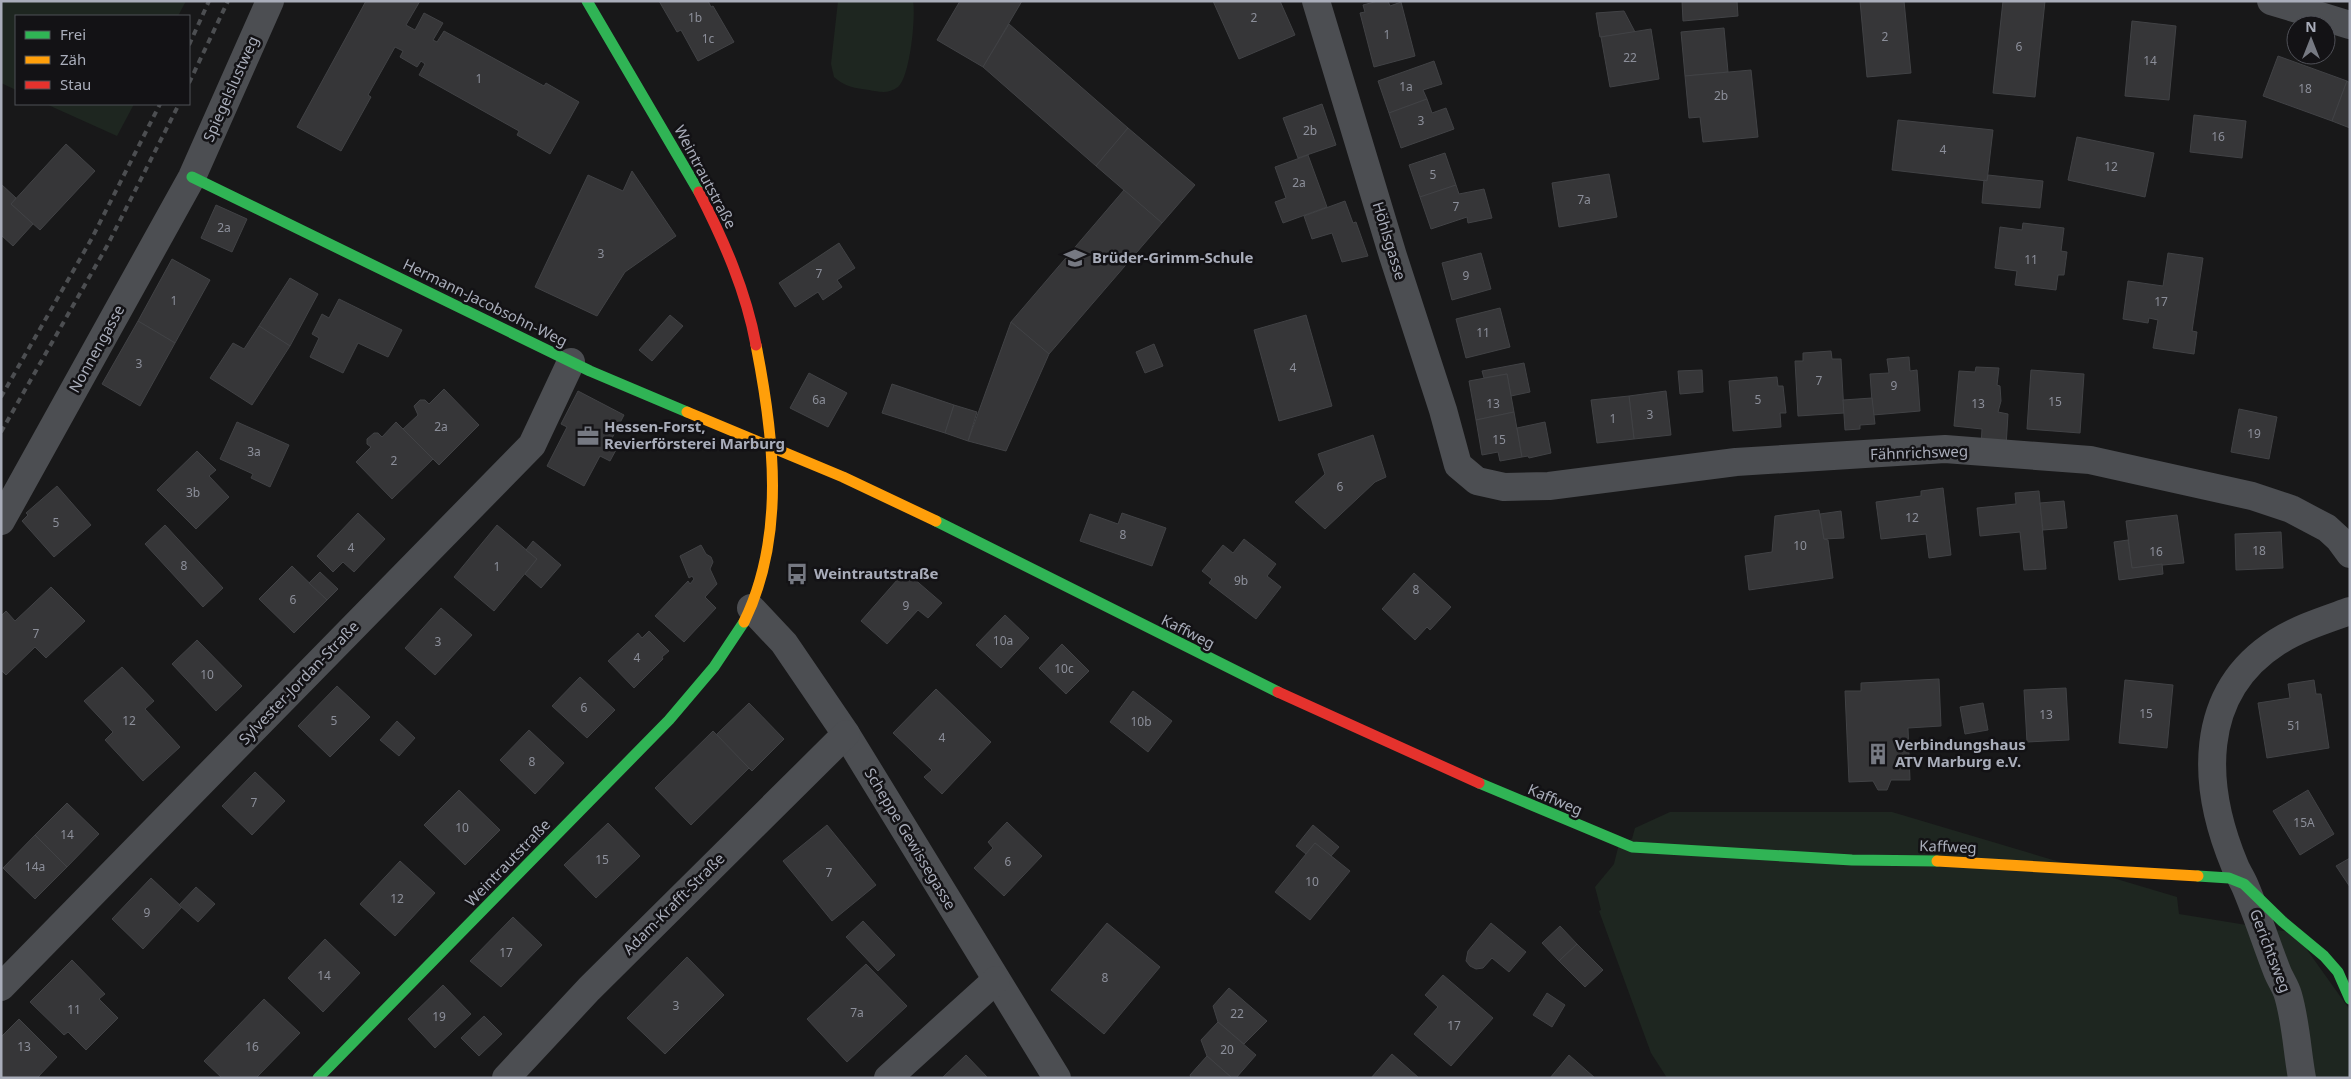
<svg xmlns="http://www.w3.org/2000/svg" width="2351" height="1079" viewBox="0 0 2351 1079" font-family="'Noto Sans',sans-serif">
<style>
.green{fill:#1e2620}
.building{fill:#363638;stroke:#414245}
.lines{fill:none;stroke-linecap:round;stroke-linejoin:round}
.street{stroke:#4c4e52;stroke-width:28}
.fast{stroke:#30b455;stroke-width:11}
.slow{stroke:#ff9f0a;stroke-width:11}
.jam{stroke:#e5322d;stroke-width:11}
.rail{stroke:#4c4e51;stroke-width:4;stroke-dasharray:6 5;stroke-linecap:butt}
.labels{text-anchor:middle;stroke-width:5;stroke-linejoin:round;paint-order:stroke}
.number-label{font-size:12px;fill:#8c8f9a}
.street-label{font-size:15px;fill:#a9adba;stroke:#131215}
.poi-label{font-size:15px;font-weight:bold;fill:#a9adba;stroke:#131215;text-anchor:start}
</style>
<rect width="100%" height="100%" fill="#181819"/>
<g class="green">
<polygon points="1,1 186,1 178,16 16,16 16,90 1,83"/>
<path d="M838 1H913C916 16 910 77 898 87 889 94 879 92 869 90 855 88 845 87 834 77L831 64Z"/>
<polygon points="46,104 134,104 117,136"/>
<polygon points="1670,812 1892,812 2177,897 2179,914 2295,933 2350,1010 2350,1078 1667,1078 1651,1053 1599,911 1601,910 1595,887 1614,864 1619,844 1632,839 1635,828"/>
</g>
<g class="building">
<polygon points="366,1 420,1 406,25 415,30 424,13 443,23 433,40 437,42 444,31 544,86 546,83 579,102 550,154 517,135 519,131 419,75 425,64 421,61 417,67 400,57 403,51 395,47 368,95 371,97 341,151 297,127"/>
<polygon points="659,1 708,1 711,7 713,6 734,42 698,61 681,30 677,32"/>
<polygon points="960,1 1022,1 983,67 937,40"/>
<polygon points="1213,1 1280,1 1295,35 1239,59"/>
<polygon points="1378,1 1388,1 1390,6 1401,2 1415,56 1374,67 1360,13 1365,12 1363,5"/>
<polygon points="1682,1 1737,1 1738,16 1683,21"/>
<polygon points="1860,1 1904,1 1911,73 1867,77"/>
<polygon points="2003,1 2045,1 2035,97 1993,93"/>
<polygon points="1624,11 1635,32 1600,37 1596,13"/>
<polygon points="2132,21 2176,26 2169,100 2125,96"/>
<polygon points="1009,24 1128,128 1096,166 983,67"/>
<polygon points="1724,28 1728,72 1685,76 1681,32"/>
<polygon points="1651,29 1659,79 1610,87 1601,37"/>
<polygon points="2278,56 2347,81 2332,121 2263,96"/>
<polygon points="1434,61 1442,84 1423,90 1427,99 1389,113 1378,81"/>
<polygon points="1751,70 1758,137 1703,142 1700,117 1689,118 1685,76"/>
<polygon points="2347,81 2350,83 2350,128 2332,121"/>
<polygon points="1427,99 1432,113 1446,108 1454,129 1401,148 1389,113"/>
<polygon points="1322,104 1336,145 1298,158 1283,118"/>
<polygon points="2194,115 2246,121 2242,158 2190,152"/>
<polygon points="1898,120 1993,130 1987,181 1892,170"/>
<polygon points="1128,128 1195,185 1162,223 1096,166"/>
<polygon points="2077,137 2154,153 2145,197 2068,180"/>
<polygon points="66,144 95,171 40,230 11,204"/>
<polygon points="1445,153 1456,185 1420,197 1409,165"/>
<polygon points="1308,155 1327,207 1283,223 1275,202 1286,198 1275,167"/>
<polygon points="632,171 676,236 625,272 597,316 535,287 588,175 623,191"/>
<polygon points="1609,174 1617,217 1559,227 1552,183"/>
<polygon points="1988,175 2043,181 2040,208 1982,203 1984,180 1987,181"/>
<polygon points="1,184 16,198 11,204 33,224 13,246 1,235"/>
<polygon points="1456,185 1459,194 1484,189 1492,218 1468,223 1467,217 1431,229 1420,197"/>
<polygon points="1124,190 1162,223 1049,354 1011,322"/>
<polygon points="1345,201 1353,223 1356,222 1368,256 1342,262 1332,233 1312,239 1304,216"/>
<polygon points="216,205 247,219 232,252 201,238"/>
<polygon points="2023,223 2064,228 2061,251 2067,252 2064,275 2058,275 2056,290 2015,285 2017,271 1995,268 2000,227 2022,230"/>
<polygon points="839,243 855,268 837,280 842,287 823,300 818,292 795,307 779,283"/>
<polygon points="1481,253 1491,289 1452,300 1442,263"/>
<polygon points="2168,253 2203,258 2192,331 2197,332 2194,354 2153,348 2158,320 2149,318 2148,323 2123,319 2128,281 2163,286"/>
<polygon points="172,259 210,280 175,343 138,321"/>
<polygon points="290,278 318,294 290,346 259,326"/>
<polygon points="339,299 402,330 388,357 358,343 343,373 310,357 319,338 312,334 322,314 329,318"/>
<polygon points="1500,308 1510,347 1466,358 1456,319"/>
<polygon points="670,315 683,326 652,361 639,350"/>
<polygon points="1306,315 1332,406 1279,421 1254,330"/>
<polygon points="138,321 175,343 140,406 102,384"/>
<polygon points="1011,322 1049,354 1006,451 968,441"/>
<polygon points="259,326 290,346 252,405 210,378 233,343 244,349"/>
<polygon points="1154,344 1163,366 1145,373 1136,352"/>
<polygon points="1831,351 1832,359 1841,359 1844,413 1798,416 1795,361 1803,361 1803,353"/>
<polygon points="1909,357 1910,371 1917,370 1920,411 1873,415 1870,374 1889,373 1887,359"/>
<polygon points="1524,363 1530,392 1511,396 1507,374 1484,378 1482,371"/>
<polygon points="1976,367 1999,368 1997,385 2000,386 2001,401 1998,412 2008,414 2006,447 1981,445 1982,429 1954,426 1959,371 1975,372"/>
<polygon points="1702,370 1703,392 1680,394 1678,371"/>
<polygon points="2031,370 2084,374 2080,433 2027,429"/>
<polygon points="809,373 847,393 828,427 790,408"/>
<polygon points="1507,374 1514,412 1476,420 1469,381"/>
<polygon points="1777,377 1778,386 1783,386 1786,413 1780,413 1781,427 1733,431 1729,381"/>
<polygon points="892,384 954,405 945,433 882,413"/>
<polygon points="444,389 479,425 439,465 403,429 418,415 414,406 420,400 425,400 429,404"/>
<polygon points="578,391 624,415 609,444 617,448 610,461 600,456 584,486 547,466 567,427 561,424"/>
<polygon points="1666,391 1671,435 1634,439 1629,396"/>
<polygon points="1629,396 1634,439 1597,443 1591,400"/>
<polygon points="1872,398 1875,424 1860,425 1860,429 1845,430 1843,400"/>
<polygon points="954,405 977,412 968,441 945,433"/>
<polygon points="2239,409 2277,417 2269,459 2231,452"/>
<polygon points="1514,412 1522,457 1500,461 1498,452 1482,455 1476,420"/>
<polygon points="237,422 289,445 270,487 251,478 253,474 220,459"/>
<polygon points="396,422 433,459 392,499 356,462 371,447 367,444 367,439 374,433 378,433 382,437"/>
<polygon points="1545,422 1551,453 1529,458 1528,456 1522,457 1517,428"/>
<polygon points="1373,435 1386,477 1375,482 1325,529 1295,502 1325,474 1318,454"/>
<polygon points="197,451 216,470 209,476 229,497 196,529 157,490"/>
<polygon points="57,486 91,525 54,557 22,521 28,515 26,513"/>
<polygon points="1943,488 1951,555 1929,558 1926,534 1881,539 1876,502 1921,496 1921,491"/>
<polygon points="2039,491 2046,569 2024,570 2020,532 1980,536 1977,508 2016,504 2015,493"/>
<polygon points="2064,501 2067,528 2043,530 2040,503"/>
<polygon points="1819,510 1824,539 1828,540 1833,578 1749,590 1745,556 1772,552 1775,516"/>
<polygon points="1841,511 1844,538 1824,539 1820,514"/>
<polygon points="358,513 385,539 354,572 343,562 333,572 317,556"/>
<polygon points="1122,513 1166,528 1152,566 1080,541 1090,514 1118,524"/>
<polygon points="2177,515 2184,563 2132,568 2126,521"/>
<polygon points="165,525 223,588 203,607 145,544"/>
<polygon points="497,525 537,559 494,611 454,577"/>
<polygon points="2281,532 2283,568 2236,570 2235,534"/>
<polygon points="1244,539 1276,564 1267,576 1281,587 1256,619 1209,583 1212,579 1202,571 1223,545 1233,553"/>
<polygon points="2128,540 2132,568 2162,564 2163,574 2119,580 2114,542"/>
<polygon points="533,541 561,565 541,588 525,574 537,559 526,550"/>
<polygon points="701,545 706,554 711,557 713,562 710,569 717,584 705,597 716,608 684,642 655,616 688,581 690,584 694,579 692,576 689,578 680,556"/>
<polygon points="292,566 327,600 294,633 259,599"/>
<polygon points="905,571 942,603 928,618 918,610 887,644 861,621"/>
<polygon points="320,572 338,589 327,600 309,583"/>
<polygon points="1414,573 1451,607 1430,630 1427,627 1415,640 1382,609"/>
<polygon points="51,587 85,621 46,658 35,647 6,675 1,670 1,616 6,611 15,621"/>
<polygon points="441,608 472,635 435,675 405,648"/>
<polygon points="1005,615 1029,638 1001,668 976,645"/>
<polygon points="649,631 669,651 662,657 663,659 634,688 608,661 638,633 642,638"/>
<polygon points="197,640 242,686 216,711 172,664"/>
<polygon points="1062,644 1089,671 1066,694 1039,668"/>
<polygon points="122,667 154,701 145,709 180,747 143,781 105,740 113,732 84,701"/>
<polygon points="580,677 615,710 587,738 552,706"/>
<polygon points="1939,679 1941,726 1908,728 1910,780 1891,780 1887,790 1878,790 1873,781 1849,782 1845,691 1861,691 1861,683"/>
<polygon points="2125,680 2173,685 2167,748 2119,743"/>
<polygon points="2314,680 2316,694 2321,694 2329,748 2267,758 2258,703 2290,698 2288,684"/>
<polygon points="337,686 370,717 330,757 298,726"/>
<polygon points="2066,688 2069,740 2027,742 2024,690"/>
<polygon points="936,689 991,742 942,794 924,777 932,770 893,733"/>
<polygon points="1133,691 1172,721 1148,752 1110,722"/>
<polygon points="749,703 784,739 752,771 716,735"/>
<polygon points="1983,703 1988,730 1965,734 1960,707"/>
<polygon points="397,721 415,738 399,756 380,740"/>
<polygon points="529,730 564,763 535,794 500,760"/>
<polygon points="713,731 749,768 691,825 655,788"/>
<polygon points="255,772 285,801 252,835 222,806"/>
<polygon points="459,790 500,830 465,865 424,825"/>
<polygon points="2308,790 2334,834 2300,855 2273,811"/>
<polygon points="67,803 99,834 67,867 35,835"/>
<polygon points="1007,822 1042,856 1004,896 974,868 993,848 988,842"/>
<polygon points="608,823 640,856 596,898 564,865"/>
<polygon points="827,825 876,885 832,921 783,861"/>
<polygon points="1313,825 1339,847 1331,856 1315,843 1306,854 1296,846"/>
<polygon points="35,835 67,867 35,899 3,868"/>
<polygon points="1315,843 1350,871 1310,920 1275,892"/>
<polygon points="2350,858 2350,887 2336,866"/>
<polygon points="400,861 435,893 395,936 360,904"/>
<polygon points="151,878 182,907 143,949 112,919"/>
<polygon points="196,887 215,904 198,922 179,905"/>
<polygon points="513,917 542,945 501,987 470,961"/>
<polygon points="863,921 895,955 878,971 846,937"/>
<polygon points="1107,923 1160,967 1104,1034 1051,990"/>
<polygon points="1491,923 1526,952 1509,972 1492,958 1483,968 1476,969 1470,966 1466,961 1468,951"/>
<polygon points="1560,926 1577,944 1559,961 1542,943"/>
<polygon points="325,939 360,973 323,1012 288,978"/>
<polygon points="1577,944 1603,970 1585,987 1559,961"/>
<polygon points="687,957 724,995 665,1054 627,1018"/>
<polygon points="72,960 105,994 99,999 118,1018 86,1050 68,1032 64,1035 30,1002"/>
<polygon points="866,964 907,1006 847,1062 807,1019"/>
<polygon points="1443,975 1493,1018 1451,1066 1414,1034 1438,1007 1425,995"/>
<polygon points="443,985 471,1014 435,1048 408,1019"/>
<polygon points="1229,988 1267,1021 1244,1044 1218,1022 1213,1006"/>
<polygon points="1547,993 1565,1005 1552,1027 1533,1015"/>
<polygon points="264,999 300,1033 256,1078 222,1078 204,1061"/>
<polygon points="484,1016 502,1034 479,1056 461,1038"/>
<polygon points="19,1019 57,1057 37,1078 1,1078 1,1037"/>
<polygon points="1218,1022 1256,1055 1236,1078 1232,1078 1207,1056 1201,1040"/>
<polygon points="1392,1054 1419,1078 1371,1078"/>
<polygon points="966,1055 988,1078 942,1078"/>
<polygon points="1569,1055 1595,1078 1550,1078"/>
<polygon points="1207,1056 1232,1078 1191,1078 1190,1075"/>
</g>
<g class="lines">
<g class="street">
<polyline points="1316,1 1393,256 1443,410 1458,465 1477,481 1504,487 1549,486 1736,462 1945,449 2090,460 2252,496 2291,509 2327,528 2339,539 2350,554"/>
<polyline points="2271,1 2350,25"/>
<polyline points="1,521 192,177 270,1"/>
<polyline points="751,608 784,643 846,734 1057,1078"/>
<polyline points="1,987 532,445 571,362"/>
<polyline points="506,1078 589,989 846,734"/>
<polyline points="888,1078 996,980"/>
<path d="M2302 1078C2297 1051 2296 1022 2288 995 2286 987 2280 979 2277 971 2266 943 2257 914 2245 886 2242 879 2238 873 2235 866 2202 787 2196 694 2277 642 2299 628 2325 620 2350 611"/>
</g>
<g class="fast">
<polyline points="587,1 699,192"/>
<polyline points="192,177 590,371 687,412"/>
<polyline points="936,521 1278,692"/>
<polyline points="1479,783 1632,847 1852,860 1937,861"/>
<polyline points="2198,876 2229,878 2244,884 2282,921 2324,956 2338,972 2350,999"/>
<polyline points="318,1078 669,720 714,667 744,622"/>
</g>
<g class="slow">
<polyline points="687,412 843,477 936,521"/>
<path d="M744 622C786 536 774 436 756 345"/>
<polyline points="1937,861 2198,876"/>
</g>
<g class="jam">
<path d="M699 192C724 241 746 291 756 345"/>
<polyline points="1278,692 1479,783"/>
</g>
<g class="rail">
<polyline points="189,45 209,1"/>
<polyline points="189,83 228,1"/>
<polyline points="1,397 92,238 160,104"/>
<polyline points="1,432 107,246 179,104"/>
</g>
</g>
<defs>
<g id="school-bare" transform="scale(1.725)"><path d="M0-5L7-2L0 1L-7-2ZM-4 1L0 2.5L4 1V4Q0 6-4 4Z" fill="#767982" stroke="#131215" stroke-width="2.5" paint-order="stroke"/></g>
<g id="office-bare" transform="scale(1.725)"><path d="M-6-3h4V-5.5h4V-3h4V5H-6ZM-1-4.5V-3h2v-1.5ZM-6 0V1H6V0Z" fill="#767982" stroke="#131215" stroke-width="2.5" paint-order="stroke"/></g>
<g id="bus-bare" transform="scale(1.725)"><path d="M-5-6H5V4H4V6H2V4H-2V6H-4V4H-5ZM-3.5-4V0h7V-4ZM-3.5 1.2v1.5H-2V1.2ZM2 1.2v1.5H3.5V1.2Z" fill="#767982" stroke="#131215" stroke-width="2.5" paint-order="stroke"/></g>
<g id="building-bare" transform="scale(1.725)"><path d="M-4-6H4V6H1V3H-1V6H-4ZM-2.5-4.3h1.7v1.8h-1.7ZM.8-4.3h1.7v1.8H.8ZM-2.5-1h1.7V.8h-1.7ZM.8-1h1.7V.8H.8Z" fill="#767982" stroke="#131215" stroke-width="2.5" paint-order="stroke"/></g>
</defs>
<g fill-rule="evenodd">
<use href="#school-bare" x="1075" y="258"/>
<use href="#office-bare" x="588" y="436"/>
<use href="#bus-bare" x="797" y="574"/>
<use href="#building-bare" x="1878" y="754"/>
</g>
<g class="labels">
<g class="number-label">
<text x="695" y="22">1b</text>
<text x="1254" y="22">2</text>
<text x="1387" y="39">1</text>
<text x="1885" y="41">2</text>
<text x="708" y="43">1c</text>
<text x="2019" y="51">6</text>
<text x="1630" y="62">22</text>
<text x="2150" y="65">14</text>
<text x="479" y="83">1</text>
<text x="1406" y="91">1a</text>
<text x="2305" y="93">18</text>
<text x="1721" y="100">2b</text>
<text x="1421" y="125">3</text>
<text x="1310" y="135">2b</text>
<text x="2218" y="141">16</text>
<text x="1943" y="154">4</text>
<text x="2111" y="171">12</text>
<text x="1433" y="179">5</text>
<text x="1299" y="187">2a</text>
<text x="1584" y="204">7a</text>
<text x="1456" y="211">7</text>
<text x="224" y="232">2a</text>
<text x="601" y="258">3</text>
<text x="2031" y="264">11</text>
<text x="819" y="278">7</text>
<text x="1466" y="280">9</text>
<text x="174" y="305">1</text>
<text x="2161" y="306">17</text>
<text x="1483" y="337">11</text>
<text x="139" y="368">3</text>
<text x="1293" y="372">4</text>
<text x="1819" y="385">7</text>
<text x="1894" y="390">9</text>
<text x="819" y="404">6a</text>
<text x="1758" y="404">5</text>
<text x="2055" y="406">15</text>
<text x="1493" y="408">13</text>
<text x="1978" y="408">13</text>
<text x="1650" y="419">3</text>
<text x="1613" y="423">1</text>
<text x="441" y="431">2a</text>
<text x="2254" y="438">19</text>
<text x="1499" y="444">15</text>
<text x="254" y="456">3a</text>
<text x="394" y="465">2</text>
<text x="1340" y="491">6</text>
<text x="193" y="497">3b</text>
<text x="1912" y="522">12</text>
<text x="56" y="527">5</text>
<text x="1123" y="539">8</text>
<text x="1800" y="550">10</text>
<text x="351" y="552">4</text>
<text x="2259" y="555">18</text>
<text x="2156" y="556">16</text>
<text x="184" y="570">8</text>
<text x="497" y="571">1</text>
<text x="1241" y="585">9b</text>
<text x="1416" y="594">8</text>
<text x="293" y="604">6</text>
<text x="906" y="610">9</text>
<text x="36" y="638">7</text>
<text x="1003" y="645">10a</text>
<text x="438" y="646">3</text>
<text x="637" y="662">4</text>
<text x="1064" y="673">10c</text>
<text x="207" y="679">10</text>
<text x="584" y="712">6</text>
<text x="2146" y="718">15</text>
<text x="2046" y="719">13</text>
<text x="129" y="725">12</text>
<text x="334" y="725">5</text>
<text x="1141" y="726">10b</text>
<text x="2294" y="730">51</text>
<text x="942" y="742">4</text>
<text x="532" y="766">8</text>
<text x="254" y="807">7</text>
<text x="2304" y="827">15A</text>
<text x="462" y="832">10</text>
<text x="67" y="839">14</text>
<text x="602" y="864">15</text>
<text x="1008" y="866">6</text>
<text x="35" y="871">14a</text>
<text x="829" y="877">7</text>
<text x="1312" y="886">10</text>
<text x="397" y="903">12</text>
<text x="147" y="917">9</text>
<text x="506" y="957">17</text>
<text x="324" y="980">14</text>
<text x="1105" y="982">8</text>
<text x="676" y="1010">3</text>
<text x="74" y="1014">11</text>
<text x="857" y="1017">7a</text>
<text x="1237" y="1018">22</text>
<text x="439" y="1021">19</text>
<text x="1454" y="1030">17</text>
<text x="24" y="1051">13</text>
<text x="252" y="1051">16</text>
<text x="1227" y="1054">20</text>
</g>
<g class="street-label">
<text transform="translate(231 89) rotate(-66)" y="5">Spiegelslustweg</text>
<text transform="translate(705 177) rotate(62)" y="5">Weintrautstraße</text>
<text transform="translate(1389 241) rotate(73)" y="5">Höhlsgasse</text>
<text transform="translate(485 303) rotate(26)" y="5">Hermann-Jacobsohn-Weg</text>
<text transform="translate(97 349) rotate(-61)" y="5">Nonnengasse</text>
<text transform="translate(1919 453) rotate(-2)" y="5">Fähnrichsweg</text>
<text transform="translate(1188 632) rotate(27)" y="5">Kaffweg</text>
<text transform="translate(299 683) rotate(-46)" y="5">Sylvester-Jordan-Straße</text>
<text transform="translate(1555 800) rotate(23)" y="5">Kaffweg</text>
<text transform="translate(910 839) rotate(59)" y="5">Scheppe Gewissegasse</text>
<text transform="translate(1948 847) rotate(2)" y="5">Kaffweg</text>
<text transform="translate(508 863) rotate(-46)" y="5">Weintrautstraße</text>
<text transform="translate(674 904) rotate(-45)" y="5">Adam-Krafft-Straße</text>
<text transform="translate(2270 951) rotate(69)" y="5">Gerichtsweg</text>
</g>
<g class="poi-label">
<text x="1092" y="263">Brüder-Grimm-Schule</text>
<text x="604" y="432">Hessen-Forst,<tspan x="604" dy="17">Revierförsterei Marburg</tspan></text>
<text x="814" y="579">Weintrautstraße</text>
<text x="1895" y="750">Verbindungshaus<tspan x="1895" dy="17">ATV Marburg e.V.</tspan></text>
</g>
</g>
<rect width="2351" height="1079" fill="none" stroke="#a9adba" stroke-width="5"/>
<rect x="15" y="15" width="175" height="90" fill="#131215" stroke="#4f5057"/>
<rect x="25" y="31" width="25" height="8" fill="#30b455" stroke="#4f5057"/>
<text x="60" y="40" font-size="15" fill="#a9adba">Frei</text>
<rect x="25" y="56" width="25" height="8" fill="#ff9f0a" stroke="#4f5057"/>
<text x="60" y="65" font-size="15" fill="#a9adba">Zäh</text>
<rect x="25" y="81" width="25" height="8" fill="#e5322d" stroke="#4f5057"/>
<text x="60" y="90" font-size="15" fill="#a9adba">Stau</text>
<g transform="translate(2311 40)"><circle r="24" fill="#131215" stroke="#4f5057"/>
<path d="M0-4L9 19L0 12L-9 19Z" fill="#767982"/>
<text y="-8" font-size="14" font-weight="bold" text-anchor="middle" fill="#a9adba">N</text>
</g>
</svg>
